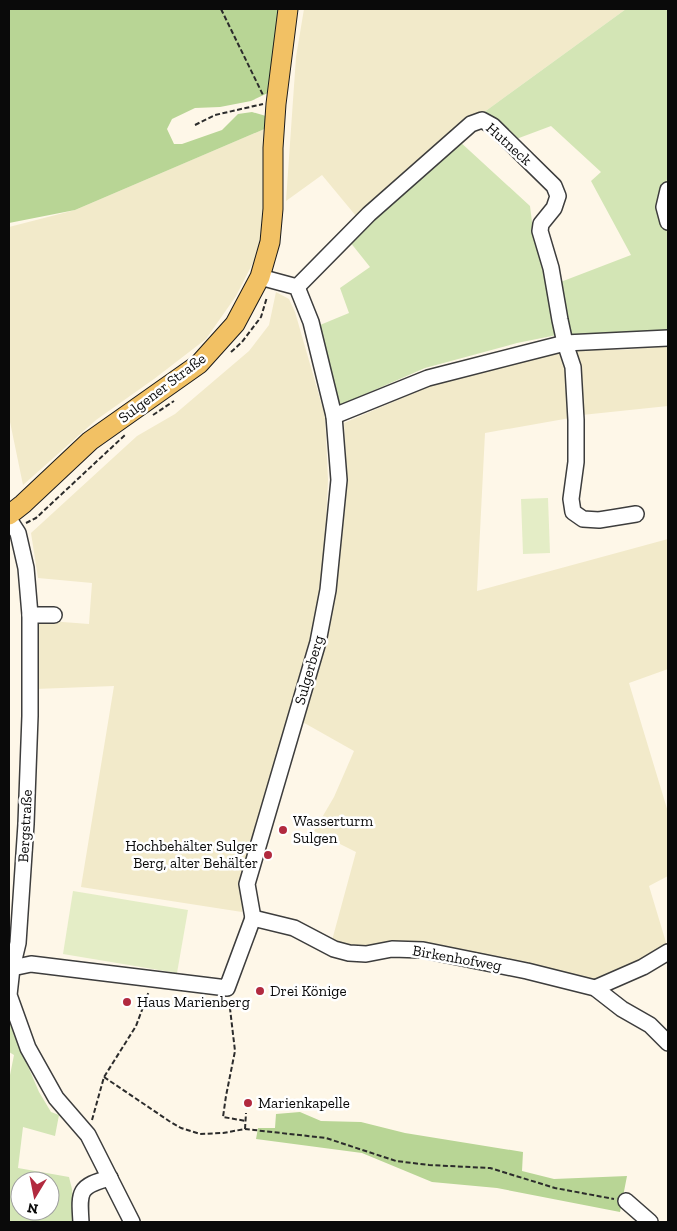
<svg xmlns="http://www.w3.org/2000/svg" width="677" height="1231" viewBox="0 0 677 1231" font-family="'Zilla Slab',serif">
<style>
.farmland{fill:#f2eaca}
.green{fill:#d3e5b5;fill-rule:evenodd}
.forest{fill:#b8d595}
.pitch{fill:#e4edc6}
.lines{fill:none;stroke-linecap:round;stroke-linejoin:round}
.minor-casing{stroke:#3d3d3d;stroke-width:18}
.major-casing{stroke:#1b1b1b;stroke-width:21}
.path{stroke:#2c2c2c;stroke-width:2;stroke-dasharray:5 2.5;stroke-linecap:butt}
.minor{stroke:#fff;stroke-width:15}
.major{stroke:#f2c164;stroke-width:19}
.poi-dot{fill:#b22a3f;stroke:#fff;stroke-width:2}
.labels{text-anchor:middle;stroke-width:5;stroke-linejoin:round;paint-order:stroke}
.street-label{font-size:15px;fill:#0a0a0a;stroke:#fff}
.poi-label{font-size:15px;fill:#0a0a0a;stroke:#fff;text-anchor:start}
</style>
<rect width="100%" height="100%" fill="#fef7e8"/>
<g class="farmland">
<polygon points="304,9 626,9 483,113 356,216 322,175 286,201 296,57"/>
<polygon points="269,127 262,245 236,296 206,339 154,379 96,420 23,485 9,417 9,227 75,210"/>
<polygon points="276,292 289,299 295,312 325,416 328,480 323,589 314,642 242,878 242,912 81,887 114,686 35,689 36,620 89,624 92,583 38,578 31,533 137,436 175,414 249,351 269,325"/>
<polygon points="668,346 668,406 582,415 571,347 621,350"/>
<polygon points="553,349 566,354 570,418 485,433 477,591 668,539 668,669 629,683 668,812 668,876 649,886 668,949 589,983 515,966 367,950 331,944 356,852 314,831 334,797 354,751 299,720 333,586 347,479 344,423 430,386"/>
</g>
<g class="green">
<polygon points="626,9 668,9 668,175 661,205 662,215 668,232 668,337 567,339 558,283 631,255 591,181 601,172 551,126 511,141 483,113"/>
<polygon points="458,140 530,206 532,222 557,335 517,343 425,368 340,405 320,325 349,313 340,288 370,267 350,242"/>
<path d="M9 1022 39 1092 51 1112 59 1115 55 1136 23 1127 18 1168 69 1177 72 1189 75 1222H9V1080L14 1055 9 1052ZM20 1181H50V1211H20Z"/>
</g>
<g class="forest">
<polygon points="9,9 281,9 270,92 251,101 220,107 195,108 172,119 167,129 174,144 182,144 222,130 238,114 252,112 266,116 269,127 75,210 9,223"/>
<polygon points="300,1112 321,1121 361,1122 405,1133 523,1152 522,1171 554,1179 627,1176 620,1212 497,1188 432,1182 362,1153 256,1139 258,1128 275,1128 276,1114"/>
</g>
<g class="pitch">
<polygon points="548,498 550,553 523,554 521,499"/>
<polygon points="73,891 188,910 177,973 63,954"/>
</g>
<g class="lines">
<g class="minor-casing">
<g id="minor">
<polyline points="668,190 664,207 668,222"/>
<polyline points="297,287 369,214 471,124 482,120 493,126 554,186 558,196 554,208 541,224 540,231 551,268 560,320 565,343 573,367 576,420 576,462 571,499 573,512 583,519 599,520 636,514"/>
<polyline points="334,416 428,378 565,343 668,338"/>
<polyline points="9,519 18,533 26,568 30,615 30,716 26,824 18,943 12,968 9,995 28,1048 56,1098 88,1135 132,1222"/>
<polyline points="30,615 54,615"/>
<polyline points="253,918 247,884 318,642 328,590 339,480 334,416 311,322 297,287 260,277"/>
<polyline points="253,918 294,928 334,949 349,953 366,954 392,949 423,950 527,971 595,988 622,1009 650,1025 668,1043"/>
<polyline points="12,968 31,964 227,988 253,918"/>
<polyline points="595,988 643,967 668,952"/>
<polyline points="626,1201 650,1222"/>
<path d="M81 1222C79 1192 78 1186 110 1178"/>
</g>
</g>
<g class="major-casing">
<polyline id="major" points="9,515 23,504 90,441 199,364 235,324 260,277 270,242 273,209 273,148 276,104 288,9"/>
</g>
<g class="path">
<polyline points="221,9 263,95"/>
<polyline points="195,125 215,115 263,104"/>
<polyline points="231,352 242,342 261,317 267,297"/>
<polyline points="153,415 174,401"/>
<polyline points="26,523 36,518 125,435"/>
<polyline points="229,1000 235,1051 226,1096 223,1117 246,1121"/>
<polyline points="104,1077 169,1121 181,1128 200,1134 223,1133 245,1129 326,1138 396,1161 429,1165 490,1168 555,1188 614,1199"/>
<polyline points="92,1120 104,1077 136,1026 149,991"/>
<polyline points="245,1129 246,1113"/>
</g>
<use href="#minor" class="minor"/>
<use href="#major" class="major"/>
</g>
<g class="poi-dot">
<circle cx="283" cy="830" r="5"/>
<circle cx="268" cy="855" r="5"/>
<circle cx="260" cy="991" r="5"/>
<circle cx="127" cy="1002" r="5"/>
<circle cx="248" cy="1103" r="5"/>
</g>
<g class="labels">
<g class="street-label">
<text transform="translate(509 144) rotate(42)" y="5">Hutneck</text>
<text transform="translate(162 388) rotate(-37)" y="5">Sulgener Straße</text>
<text transform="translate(309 670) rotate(-74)" y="5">Sulgerberg</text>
<text transform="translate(25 826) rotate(-87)" y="5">Bergstraße</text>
<text transform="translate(457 958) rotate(10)" y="5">Birkenhofweg</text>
</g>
<g class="poi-label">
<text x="293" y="826">Wasserturm<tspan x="293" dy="17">Sulgen</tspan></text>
<text x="258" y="851" text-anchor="end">Hochbehälter Sulger<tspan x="258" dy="17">Berg, alter Behälter</tspan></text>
<text x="270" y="996">Drei Könige</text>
<text x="137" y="1007">Haus Marienberg</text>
<text x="258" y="1108">Marienkapelle</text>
</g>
</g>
<rect width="677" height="1231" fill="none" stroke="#0a0a0a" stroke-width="20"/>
<g transform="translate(35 1196) rotate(190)"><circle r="24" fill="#ffffff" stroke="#9d9d9d"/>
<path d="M0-4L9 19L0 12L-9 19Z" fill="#b22a3f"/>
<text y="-8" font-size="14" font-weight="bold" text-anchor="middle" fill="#0a0a0a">N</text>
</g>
</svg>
